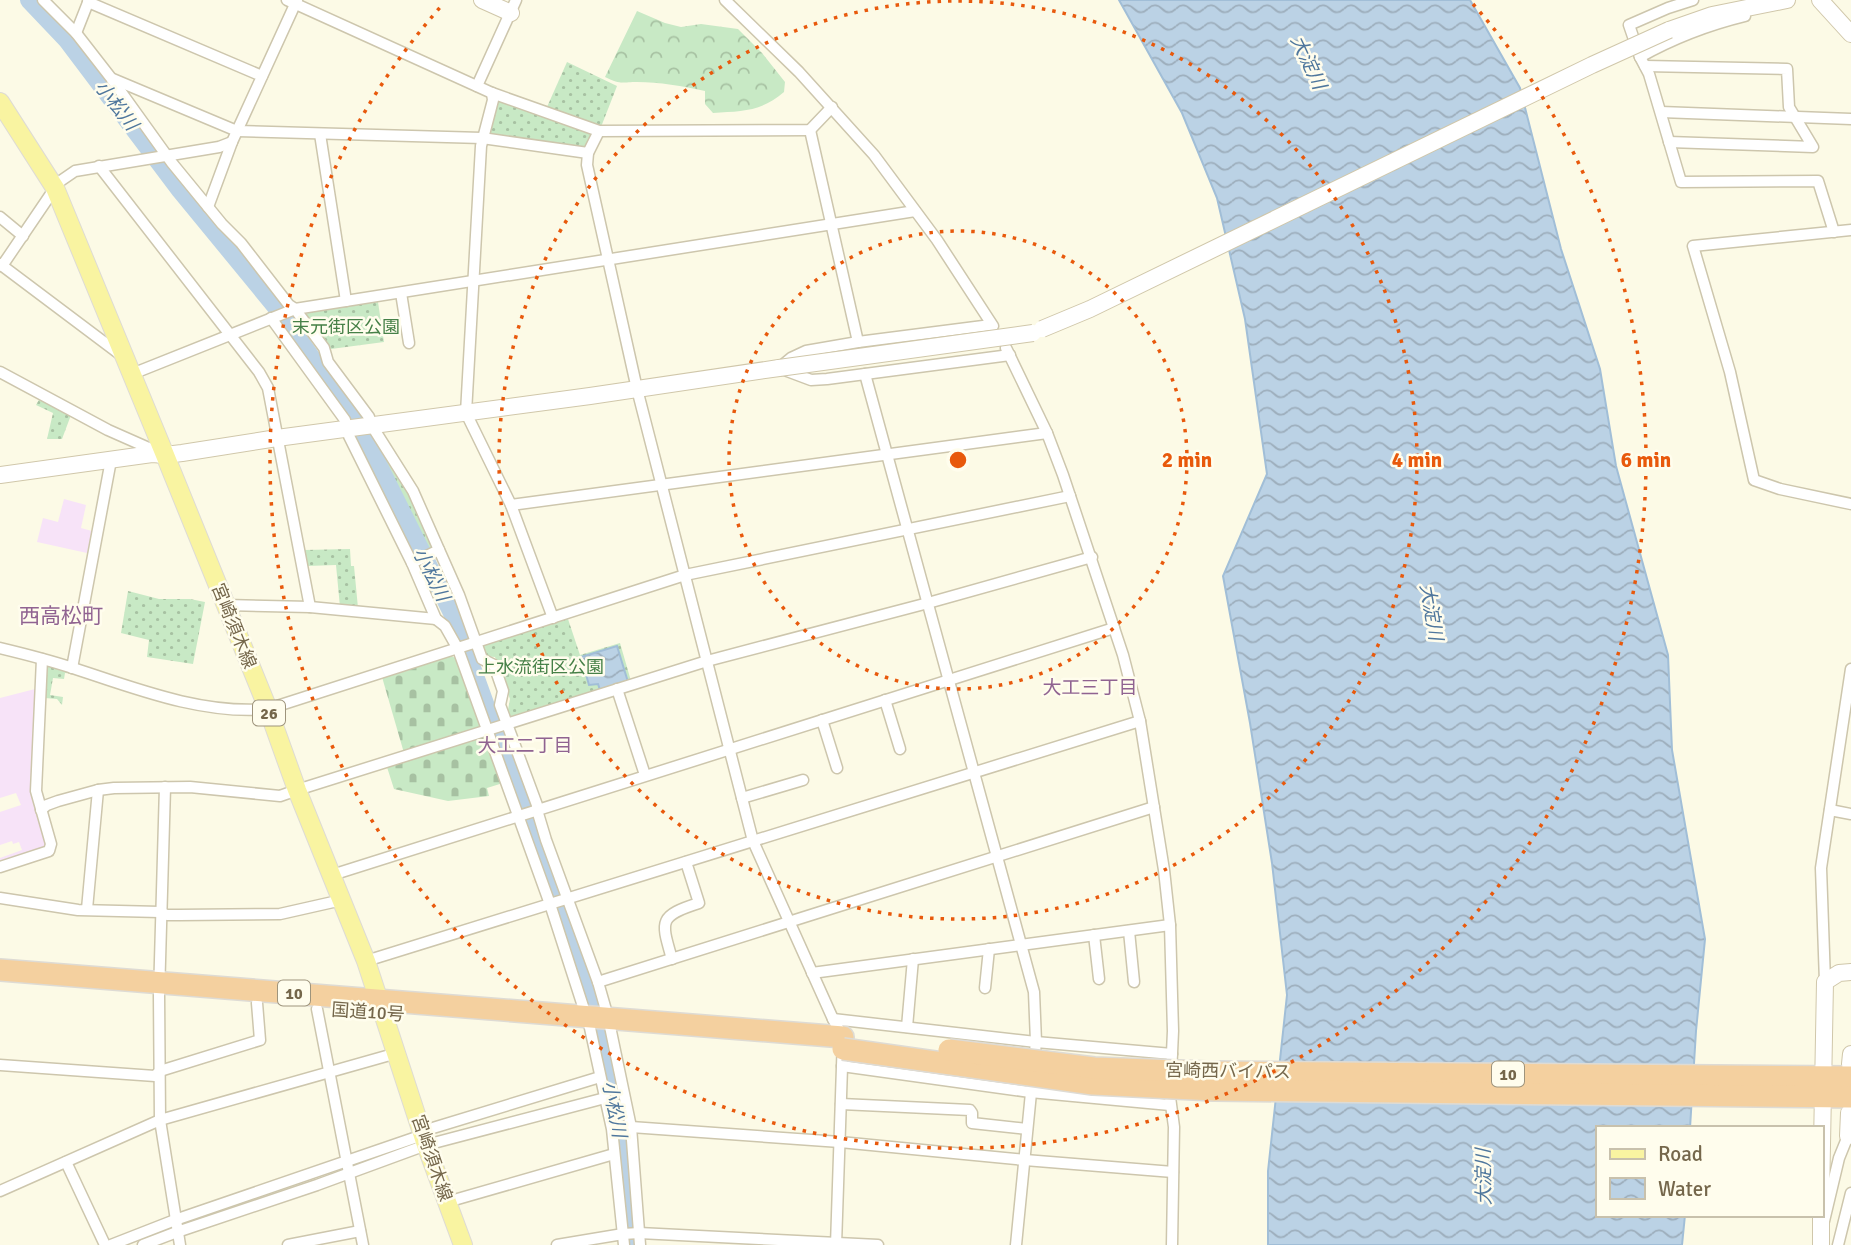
<svg xmlns="http://www.w3.org/2000/svg" width="1851" height="1245" viewBox="0 0 1851 1245" font-family="Signika,'Noto Sans JP',sans-serif">
<style>
.education{fill:#f7e3f8}
.grass{fill:url(#grass-dots)}
.forest{fill:url(#forest-crowns)}
.cemetery{fill:url(#cemetery-stones)}
.water{fill:url(#water-waves);stroke:#a1bed7;stroke-width:2}
.lines{fill:none;stroke-linecap:round;stroke-linejoin:round}
.river{stroke:#bbd2e5;stroke-width:18}
.street-casing{stroke:#cdc6ad;stroke-width:13}
.secondary-casing{stroke:#d0c7aa;stroke-width:18}
.primary-casing{stroke:#dedbd4;stroke-width:20}
.highway-casing{stroke:#dedbd4;stroke-width:24}
.street{stroke:#fff;stroke-width:10}
.secondary{stroke:#fff;stroke-width:16}
.primary{stroke:#f9f4a1;stroke-width:18}
.highway{stroke:#f4d09f;stroke-width:21}
.secondary-bridge-casing{stroke:#d0c7aa;stroke-width:18;stroke-linecap:butt}
.highway-bridge-casing{stroke:#dedbd4;stroke-width:24;stroke-linecap:butt}
.secondary-bridge{stroke:#fff;stroke-width:16}
.highway-bridge{stroke:#f4d09f;stroke-width:21}
.ring{fill:none;stroke:#e8590c;stroke-width:3.5;stroke-dasharray:3.5 7}
.labels{text-anchor:middle;stroke-width:5;stroke-linejoin:round;paint-order:stroke}
.shield{fill:#fffded;stroke:#9e947c;stroke-width:2}
.shield-label{font-size:16px;font-weight:bold;fill:#75674b}
.park-label{font-size:18px;fill:#468047;stroke:#fffded}
.street-label{font-size:18px;fill:#75674b;stroke:#fffded}
.water-label{font-size:19px;font-style:italic;fill:#4f779d;stroke:#fffded}
.neighbourhood-label{font-size:19px;fill:#906391;stroke:#fffded}
.quarter-label{font-size:21px;fill:#906391;stroke:#fffded}
.centre{fill:#e8590c;stroke:#fffded;stroke-width:3.5}
.ring-label{font-size:21px;text-anchor:middle;font-weight:bold;fill:#e8590c;stroke:#fffded;stroke-width:5;stroke-linejoin:round;paint-order:stroke}
</style>
<defs>
<pattern id="grass-dots" width="8" height="8" patternUnits="userSpaceOnUse" patternTransform="scale(1.75)"><rect width="8" height="8" fill="#c8e9c5"/><path d="M2 2h.1M6 6h.1" fill="none" stroke="#a7c1a2" stroke-width="1.8" stroke-linecap="round"/></pattern>
<pattern id="forest-crowns" width="20" height="18" patternUnits="userSpaceOnUse" patternTransform="scale(1.75)"><rect width="20" height="18" fill="#c8e9c5"/><path d="M2 6a3 3 0 1 1 6 0M12 15a3 3 0 1 1 6 0" fill="none" stroke="#a7c1a2"/></pattern>
<pattern id="cemetery-stones" width="16" height="16" patternUnits="userSpaceOnUse" patternTransform="scale(1.75)"><rect width="16" height="16" fill="#c8e9c5"/><path d="M2 7V4a2 2 0 0 1 4 0v3zM10 15v-3a2 2 0 0 1 4 0v3z" fill="#a7c1a2"/></pattern>
<pattern id="water-waves" width="16" height="10" patternUnits="userSpaceOnUse" patternTransform="scale(1.75)"><rect width="16" height="10" fill="#bbd2e5"/><path d="M0 5q4-4 8 0t8 0" fill="none" stroke="#9daebc"/></pattern>
</defs>
<rect width="100%" height="100%" fill="#fcfae6"/>
<g class="education">
<polygon points="64,499 86,505 81,528 92,531 87,553 37,542 43,518 58,522"/>
<polygon points="35,689 33,789 47,843 44,847 0,862 0,858 22,850 19,842 13,844 12,841 0,845 0,812 21,805 16,793 0,798 0,698"/>
</g>
<g class="grass">
<polygon points="567,62 617,86 601,127 547,107"/>
<polygon points="497,100 590,133 592,135 587,149 492,136 489,131"/>
<polygon points="378,302 384,342 331,349 306,316 308,312"/>
<polygon points="40,398 71,415 62,439 47,439 53,413 36,405"/>
<polygon points="376,438 412,491 436,548 412,560 355,440"/>
<polygon points="350,549 351,566 354,566 358,608 340,607 336,565 307,566 304,550"/>
<polygon points="128,591 159,599 190,599 205,602 193,664 147,657 149,640 121,633"/>
<polygon points="568,619 580,655 620,643 631,681 510,718 507,715 510,699 495,657 483,656 482,645"/>
<polygon points="46,663 74,674 65,673 64,679 53,678 50,695 63,697 62,705 57,699 45,698"/>
</g>
<path class="forest" d="M637 11 665 23 681 27 701 24 738 29 762 53 785 82 784 92C761 112 742 111 713 113L705 104V91C683 86 659 82 637 82 621 82 621 85 605 77Z"/>
<g class="cemetery">
<polygon points="451,656 458,659 481,725 479,728 404,753 382,677"/>
<polygon points="486,736 503,783 487,788 489,796 448,801 394,789 386,764"/>
</g>
<g class="water">
<polygon points="1119,0 1470,0 1520,88 1561,249 1600,369 1616,466 1668,655 1672,750 1705,939 1696,1031 1690,1128 1597,1128 1597,1215 1685,1215 1682,1245 1268,1245 1268,1171 1287,995 1272,863 1250,723 1223,576 1267,474 1245,319 1217,198 1182,113"/>
<polygon points="617,646 628,682 600,690 598,684 589,685 581,657"/>
</g>
<g class="lines">
<polyline class="river" points="29,0 67,40 180,190 276,307 344,404 372,452 453,615 591,996 605,1055 622,1136 632,1245"/>
<g class="street-casing">
<g id="street">
<polyline points="43,0 76,33 111,78 172,163 222,224 241,243 289,305 295,309 324,348 328,362 369,417 372,426 413,491 459,595 482,659 494,665 503,691 500,705 537,805 537,810 546,840 598,982 608,1017 631,1127 640,1245"/>
<polyline points="287,0 492,93 599,131 810,130 832,107"/>
<polyline points="725,0 799,72 874,155 937,240 993,326"/>
<polyline points="1693,0 1668,8 1629,25 1640,57 1649,74 1681,182 1818,181 1834,232"/>
<polyline points="88,2 262,76"/>
<polyline points="76,33 89,0"/>
<path d="M1640 57C1674 38 1708 25 1745 16"/>
<polyline points="1645,66 1787,69 1789,107 1813,147 1669,142"/>
<polyline points="113,79 237,131 482,138 588,153"/>
<polyline points="477,86 516,0"/>
<polyline points="492,93 493,100 481,146 466,413 511,505 553,618"/>
<polyline points="1661,112 1851,119"/>
<polyline points="810,130 858,342"/>
<polyline points="599,131 588,153 587,165 637,389 753,841 833,1019 843,1037 836,1245"/>
<polyline points="320,134 346,301"/>
<polyline points="99,166 259,372 268,388 310,607"/>
<polyline points="208,207 232,142 297,0"/>
<polyline points="0,217 23,236"/>
<polyline points="1851,230 1693,246 1730,372 1754,480 1780,489 1851,504"/>
<polyline points="0,264 121,355"/>
<polyline points="2,266 59,182 75,171 219,147 232,142"/>
<polyline points="401,293 409,343"/>
<polyline points="271,318 345,420 349,436 412,563 436,619 445,626 458,649 550,904 590,1028 612,1129 624,1245"/>
<polyline points="991,325 858,342 806,351 791,358 779,368 811,380 827,379 1010,355"/>
<polyline points="1006,348 1047,433 1063,475 1123,655 1140,721 1164,870 1170,925 1173,1031 1170,1097 1174,1127 1172,1245"/>
<polyline points="0,372 108,430 160,453"/>
<polyline points="132,374 295,309 915,211"/>
<polyline points="865,374 1034,992 1036,1042 1016,1245"/>
<polyline points="511,505 1047,433"/>
<polyline points="412,563 439,550"/>
<polyline points="226,605 310,607 436,619"/>
<path d="M0 648C25 654 49 660 73 668 134 688 202 715 268 709L685 575 1070 496"/>
<polyline points="72,668 111,460"/>
<polyline points="617,689 645,775"/>
<polyline points="885,700 900,749"/>
<polyline points="822,720 837,768"/>
<polyline points="165,787 159,995 160,1120 180,1245"/>
<polyline points="742,798 803,780"/>
<polyline points="41,810 47,805 58,801 98,790 114,788 190,787 280,796 297,790 707,661 928,603 1092,557"/>
<polyline points="1830,810 1851,814"/>
<polyline points="0,867 49,851 51,844 36,791 42,659"/>
<polyline points="332,875 1114,628"/>
<polyline points="0,898 78,910 160,912 167,915 179,915 280,914 342,900"/>
<polyline points="87,909 98,790"/>
<polyline points="1129,931 1134,982"/>
<polyline points="1094,935 1099,979"/>
<path d="M672 959C661 921 658 916 699 903L686 862"/>
<polyline points="366,961 1140,721"/>
<polyline points="812,973 1170,925"/>
<polyline points="598,982 1154,807"/>
<polyline points="1825,982 1821,868 1851,669"/>
<polyline points="985,988 989,949"/>
<polyline points="317,1009 363,1245"/>
<polyline points="833,1019 1036,1042 1172,1054"/>
<polyline points="907,1027 913,959"/>
<polyline points="0,1065 155,1076 160,1071 260,1040 257,1003"/>
<polyline points="842,1066 1030,1092 1170,1105"/>
<polyline points="841,1104 970,1110 972,1113 972,1123 1027,1129"/>
<polyline points="631,1127 840,1142 1025,1160 1173,1172"/>
<polyline points="66,1162 105,1245"/>
<polyline points="0,1191 160,1120 397,1053"/>
<polyline points="447,1202 614,1154"/>
<polyline points="1824,1221 1839,1158 1848,1136"/>
<polyline points="111,1245 175,1220 417,1137 423,1131 600,1077"/>
<polyline points="143,1245 177,1232 317,1185 426,1145 605,1098"/>
<polyline points="288,1245 360,1231"/>
<polyline points="557,1245 623,1234 639,1233 878,1245"/>
<polyline points="1838,1245 1851,1193"/>
</g>
</g>
<g class="secondary-casing">
<g id="secondary">
<polyline points="482,0 511,13"/>
<polyline points="1820,0 1851,34"/>
<polyline points="1669,30 1712,15 1787,0"/>
<polyline points="0,475 152,454 165,455 182,453 277,438 590,396 779,368"/>
<polyline points="1850,1064 1851,1054"/>
<polyline points="1848,1136 1849,1113"/>
<polyline points="1821,1199 1825,982 1839,973 1851,972"/>
<polyline points="1821,1245 1821,1215"/>
</g>
</g>
<g class="primary-casing">
<polyline id="primary" points="0,102 55,188 165,455 268,709 297,790 366,961 426,1145 463,1245"/>
</g>
<g class="highway-casing">
<g id="highway">
<polyline points="0,970 843,1037"/>
<polyline points="1206,1072 1851,1077"/>
<polyline points="1214,1090 1851,1097"/>
</g>
</g>
<use href="#street" class="street"/>
<use href="#secondary" class="secondary"/>
<use href="#primary" class="primary"/>
<use href="#highway" class="highway"/>
<g class="secondary-bridge-casing">
<g id="secondary-bridge">
<polyline points="1042,329 1090,309 1592,65 1669,30"/>
<polyline points="779,368 1033,333"/>
</g>
</g>
<g class="highway-bridge-casing">
<g id="highway-bridge">
<polyline points="843,1049 1093,1084 1214,1090"/>
<polyline points="949,1050 1094,1068 1206,1072"/>
</g>
</g>
<use href="#secondary-bridge" class="secondary-bridge"/>
<use href="#highway-bridge" class="highway-bridge"/>
</g>
<g class="ring">
<circle cx="958" cy="460" r="229"/>
<circle cx="958" cy="460" r="459"/>
<path d="M1473 4A688 688 0 1 1 443 4"/>
</g>
<g class="labels">
<g class="shield">
<rect x="253" y="700.5" width="32" height="25" rx="5"/>
<rect x="278" y="980.5" width="32" height="25" rx="5"/>
<rect x="1492" y="1061.5" width="32" height="25" rx="5"/>
</g>
<g class="shield-label">
<text x="269" y="719">26</text>
<text x="294" y="999">10</text>
<text x="1508" y="1080">10</text>
</g>
<g class="park-label">
<text x="346" y="333">末元街区公園</text>
<text x="541" y="673">上水流街区公園</text>
</g>
<g class="street-label">
<text transform="translate(234 626) rotate(68)" y="6">宮崎須木線</text>
<text transform="translate(368 1012) rotate(4)" y="6">国道10号</text>
<text transform="translate(1228 1071) rotate(1)" y="6">宮崎西バイパス</text>
<text transform="translate(432 1158) rotate(71)" y="6">宮崎須木線</text>
</g>
<g class="water-label">
<text transform="translate(1309 62) rotate(65)" y="7">大淀川</text>
<text transform="translate(117 105) rotate(52)" y="7">小松川</text>
<text transform="translate(432 574) rotate(63)" y="7">小松川</text>
<text transform="translate(1432 612) rotate(80)" y="7">大淀川</text>
<text transform="translate(615 1109) rotate(79)" y="7">小松川</text>
<text transform="translate(1483 1177) rotate(-91)" y="7">大淀川</text>
</g>
<g class="neighbourhood-label">
<text x="1090" y="694">大工三丁目</text>
<text x="525" y="752">大工二丁目</text>
</g>
<g class="quarter-label">
<text x="61" y="623">西高松町</text>
</g>
</g>
<circle cx="958" cy="460" r="10" class="centre"/>
<g class="ring-label">
<text x="1187" y="467">2 min</text>
<text x="1417" y="467">4 min</text>
<text x="1646" y="467">6 min</text>
</g>
<rect x="1596" y="1126" width="228" height="91" fill="#fffded" stroke="#c8c1ac" stroke-width="2"/>
<rect x="1610" y="1149" width="35" height="10" fill="#f9f4a1" stroke="#c8c1ac" stroke-width="2"/>
<text x="1658" y="1161" font-size="21" fill="#75674b">Road</text>
<rect x="1610" y="1178" width="35" height="21" fill="url(#water-waves)" stroke="#c8c1ac" stroke-width="2"/>
<text x="1658" y="1196" font-size="21" fill="#75674b">Water</text>
</svg>
